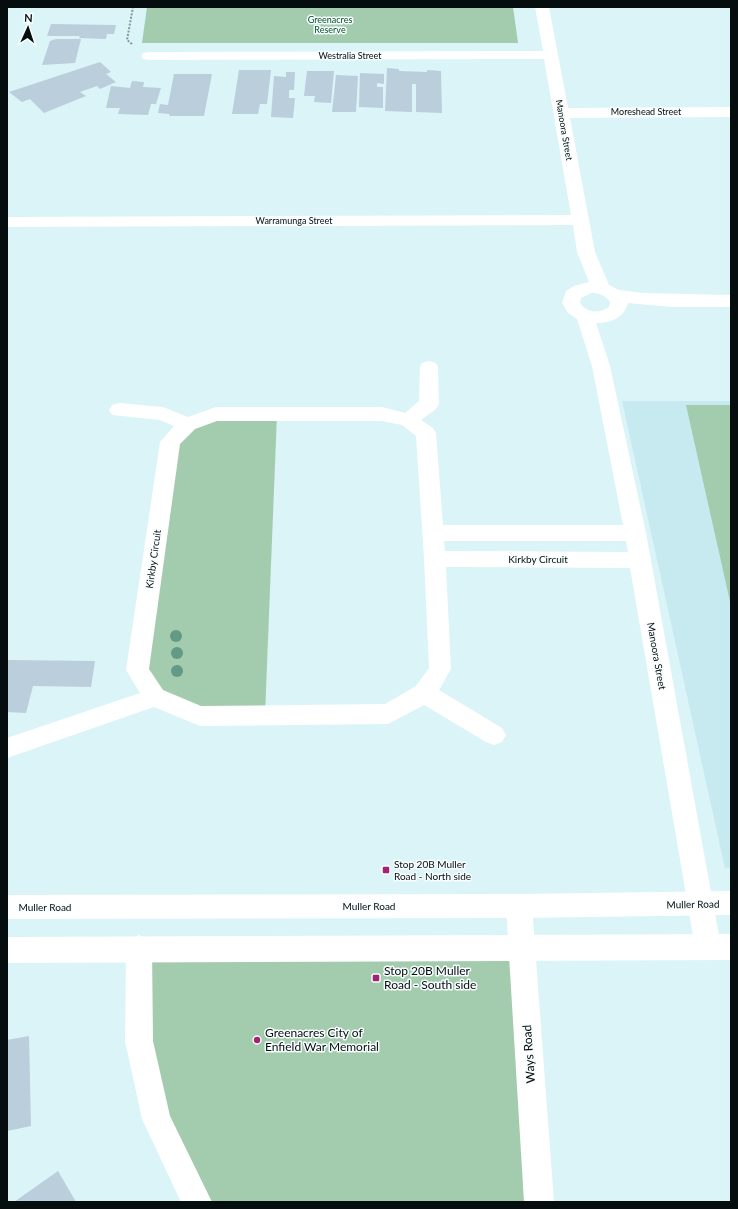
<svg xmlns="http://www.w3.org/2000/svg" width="738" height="1209" viewBox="0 0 738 1209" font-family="Lato,sans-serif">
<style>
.built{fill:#c6eaef}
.green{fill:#a3cbad}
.building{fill:#bacedb}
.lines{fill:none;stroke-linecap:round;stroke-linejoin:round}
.path{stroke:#85989b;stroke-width:2;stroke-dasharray:2 1.5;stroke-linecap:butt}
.minor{fill:#fff;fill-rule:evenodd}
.major{fill:#fff;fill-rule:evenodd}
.tree{fill:#629a86}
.poi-dot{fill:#a22273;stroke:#f8fdfe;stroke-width:1.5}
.labels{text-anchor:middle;stroke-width:3;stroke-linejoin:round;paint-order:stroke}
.far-park-label{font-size:9px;fill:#005028;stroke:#f8fdfe}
.far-street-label{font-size:9px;fill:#050d0f;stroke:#f8fdfe}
.street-label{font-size:10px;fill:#050d0f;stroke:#f8fdfe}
.poi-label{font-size:10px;fill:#050d0f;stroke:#f8fdfe;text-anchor:start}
.near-poi-label{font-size:12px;fill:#050d0f;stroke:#f8fdfe;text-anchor:start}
.near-street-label{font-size:12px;fill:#050d0f;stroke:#f8fdfe}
</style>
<rect width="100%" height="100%" fill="#daf4f8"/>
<polygon class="built" points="622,401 731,401 731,868 725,868"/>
<g class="green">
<polygon points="147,7 513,7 518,43 142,43"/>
<polygon points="731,405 731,606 686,405"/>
<polygon points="277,414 265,715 200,716 155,697 137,670 170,442 188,424"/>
<polygon points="139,948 523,949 539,1202 197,1202 156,1119"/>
</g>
<g class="building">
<polygon points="51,24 116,25 114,34 107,34 106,39 79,38 80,36 47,36"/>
<polygon points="56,39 81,39 75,63 42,65 50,41"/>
<polygon points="100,62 111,72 106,74 116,82 100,89 97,86 80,92 86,96 44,113 30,99 22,102 9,92"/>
<polygon points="387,68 399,69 399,71 427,72 427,70 441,71 442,113 416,112 416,84 412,84 412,112 385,111"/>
<polygon points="239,70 271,70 267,104 260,104 258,114 232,114"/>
<polygon points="307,71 334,71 331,103 314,102 315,96 304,96"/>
<polygon points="286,72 295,72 294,90 289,90 289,98 295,98 293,118 271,117 274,76 286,77"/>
<polygon points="360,73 384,74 384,84 377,83 377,87 383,87 383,108 359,107"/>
<polygon points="174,74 212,74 204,116 170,116 169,114 158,113 160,104 168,105"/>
<polygon points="336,75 358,76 356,112 332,112"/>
<polygon points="132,81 144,82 143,87 161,88 156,104 151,104 148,115 118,114 120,108 106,108 111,86 130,88"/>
<polygon points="7,660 95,661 91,687 33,686 26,713 7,712"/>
<polygon points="29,1036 31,1126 7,1131 7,1040"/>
<polygon points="58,1171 76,1202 14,1202"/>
</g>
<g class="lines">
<polyline class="path" points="132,44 127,40 133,7"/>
<g class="minor">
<path d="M535 7H549L568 108 731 107V117L570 118 595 252 609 285 619 290 643 293 731 295V307H672L628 303C624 318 611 323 596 323L610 366 646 533 721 947 717 956 708 960 699 956 695 947 630 568 446 567 451 669 439 690 502 728 506 735 502 742 494 745 486 742 424 705 388 724 200 726 154 707 7 758V738L140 693 126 670 160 442 174 426 160 420 112 415 109 410 112 405 119 403 163 407 188 417 216 407H382L405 413 419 401 420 367 422 363 429 361 436 363 438 367 439 404 436 409 421 420 433 428 436 433 443 525H623L592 366 577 319 568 313 562 303 566 291 574 286 589 282 577 252 573 225 7 227V217L571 215 544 59 148 60 143 59 141 56 143 53 148 52 543 51ZM591 293C599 293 605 295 610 302L609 307C599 314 587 313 580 303L581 298ZM217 421H382L402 425 416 436 424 559 429 668 416 686 385 704 201 706 163 690 149 669 180 444 195 429ZM444 541H626L628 552 445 551Z"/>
<polygon points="519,894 528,898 532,906 554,1202 524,1202 506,906 510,898"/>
<polygon points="139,935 148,939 152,948 153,1041 170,1116 212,1202 181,1202 142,1119 125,1041 126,948 130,939"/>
</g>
<g class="major">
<polygon points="731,891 731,915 519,918 7,919 7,895 519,894"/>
<polygon points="731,934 731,960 7,963 7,937"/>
</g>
</g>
<g class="tree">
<circle cx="176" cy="636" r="6"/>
<circle cx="177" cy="653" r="6"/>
<circle cx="177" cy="671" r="6"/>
</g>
<g class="poi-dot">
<rect x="382" y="866" width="8" height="8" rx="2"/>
<rect x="372" y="974" width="8" height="8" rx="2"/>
<circle cx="257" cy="1040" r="4"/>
</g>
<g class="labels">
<g class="far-park-label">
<text x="330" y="23">Greenacres<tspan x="330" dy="10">Reserve</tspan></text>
</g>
<g class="far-street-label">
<text x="350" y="59">Westralia Street</text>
<text x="646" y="115">Moreshead Street</text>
<text transform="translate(564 130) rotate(80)" y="3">Manoora Street</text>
<text x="294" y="224">Warramunga Street</text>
</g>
<g class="street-label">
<text transform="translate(153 559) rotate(-82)" y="4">Kirkby Circuit</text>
<text x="538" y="563">Kirkby Circuit</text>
<text transform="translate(657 656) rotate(80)" y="4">Manoora Street</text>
<text transform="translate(693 904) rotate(-1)" y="4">Muller Road</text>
<text x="369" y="910">Muller Road</text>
<text x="45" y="911">Muller Road</text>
</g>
<g class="poi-label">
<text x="394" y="868">Stop 20B Muller<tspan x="394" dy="12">Road - North side</tspan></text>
</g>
<g class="near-poi-label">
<text x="384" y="975">Stop 20B Muller<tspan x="384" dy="14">Road - South side</tspan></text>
<text x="265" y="1037">Greenacres City of<tspan x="265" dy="14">Enfield War Memorial</tspan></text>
</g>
<g class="near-street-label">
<text transform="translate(529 1054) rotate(-94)" y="4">Ways Road</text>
</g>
</g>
<rect width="738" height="1209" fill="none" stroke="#050d0f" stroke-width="16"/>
<g transform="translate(28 28) rotate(3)" stroke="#f8fdfe" stroke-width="3" paint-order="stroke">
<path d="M0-3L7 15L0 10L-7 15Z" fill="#050d0f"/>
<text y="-6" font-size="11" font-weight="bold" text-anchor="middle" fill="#050d0f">N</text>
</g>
</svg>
